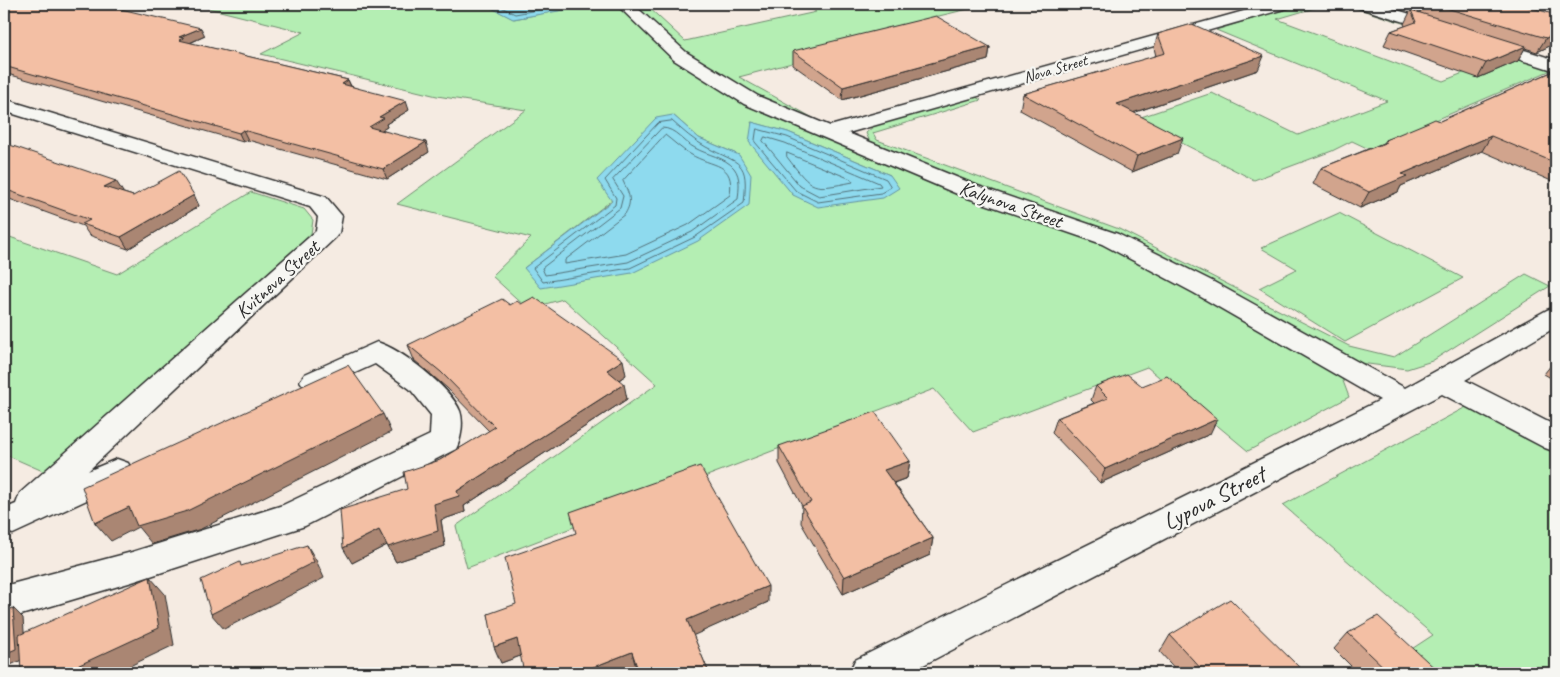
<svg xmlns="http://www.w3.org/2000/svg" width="1560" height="677" viewBox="0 0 1560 677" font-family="Caveat,sans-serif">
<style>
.green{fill:#b4eeb3;stroke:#708c6f;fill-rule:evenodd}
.water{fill:#8edaee;stroke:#6694a0}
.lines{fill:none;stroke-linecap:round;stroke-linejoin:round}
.shore{stroke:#537179;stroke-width:1}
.minor-casing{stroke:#2b2b2b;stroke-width:3}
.minor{fill:#f6f6f2;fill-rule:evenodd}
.wall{fill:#d1a48d;stroke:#2b2b2b}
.shaded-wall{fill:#aa8673;stroke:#2b2b2b}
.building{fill:#f3bfa4;stroke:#2b2b2b}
.labels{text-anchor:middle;stroke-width:4.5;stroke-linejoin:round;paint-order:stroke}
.far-street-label{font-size:16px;fill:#2b2b2b;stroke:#f6f6f2}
.street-label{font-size:20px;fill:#2b2b2b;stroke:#f6f6f2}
.near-street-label{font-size:24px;fill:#2b2b2b;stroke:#f6f6f2}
</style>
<rect width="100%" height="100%" fill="#f5ebe2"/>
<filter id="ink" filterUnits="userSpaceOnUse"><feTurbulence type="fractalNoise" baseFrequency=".02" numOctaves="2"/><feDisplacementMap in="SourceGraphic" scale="10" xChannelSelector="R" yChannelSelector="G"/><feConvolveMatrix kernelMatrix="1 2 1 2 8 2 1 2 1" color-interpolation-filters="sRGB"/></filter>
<g filter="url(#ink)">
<g class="green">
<path d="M192 4H484L514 19 587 5 585 4H617L673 58 744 103 1105 243 1340 373 1349 397 1248 451 1147 367 973 432 934 389 467 568 456 526 657 384 563 299 528 309 492 276 531 238 397 204 526 110 437 96 261 54 304 32ZM673 115 699 138 739 155 524 268 612 200ZM751 122 788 132 890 175 793 195 780 177Z"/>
<polygon points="630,4 645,4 685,41 816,12 804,4 989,4 868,33 879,40 739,77 822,123 816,125 756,98 685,54"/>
<polygon points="1301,4 1328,4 1277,19 1443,81 1506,56 1343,4 1351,4 1556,70 1556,73 1549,71 1369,149 1352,141 1332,151 1254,180 1135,119 1212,93 1298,135 1387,101 1216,30"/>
<polygon points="976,97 981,100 873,133 877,140 1119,229 1349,346 1394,357 1526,274 1550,286 1432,361 1407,369 1360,363 1115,236 977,187 870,142 866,133 875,125"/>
<polygon points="251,192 304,209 313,220 311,234 45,472 4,454 4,235 117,274"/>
<polygon points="1339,213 1463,278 1345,342 1259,288 1297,269 1261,248"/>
<polygon points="1468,406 1556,452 1556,673 1420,673 1401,656 1433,635 1283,505"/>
</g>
<g class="water">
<polygon points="484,4 585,4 587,6 513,19"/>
<polygon points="673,115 699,138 739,155 751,175 749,205 698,241 632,273 541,288 524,268 612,201 597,180 656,118"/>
<polygon points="752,122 788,132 890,175 899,188 883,198 818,207 793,195 749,142"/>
</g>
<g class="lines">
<g class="shore">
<polyline points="495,4 515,14 570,4"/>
<path d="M672 121C683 131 693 140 706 147 740 165 749 159 744 203L695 237 630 268 543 282 533 268 615 205 616 198 605 180 658 123Z"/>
<path d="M662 128C676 128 683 142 695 148 707 155 725 157 734 168 741 177 739 189 738 199L692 232 628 262 545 275 542 268 620 208 623 196 613 180Z"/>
<polygon points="757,129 787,137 886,179 891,187 881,193 818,202 796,191 755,142"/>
<path d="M665 135C673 141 681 149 690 154 713 168 735 161 730 195L688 225 626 254 565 264V260L625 214C633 201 629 194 623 181Z"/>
<polygon points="765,137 785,143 879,183 881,186 819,196 800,186 763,141"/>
<path d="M787 153 851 179 853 182C812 190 813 191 787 157Z"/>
</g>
<g class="minor-casing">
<g id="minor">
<polygon points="616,4 633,4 686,52 758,96 830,126 1269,4 1293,4 1291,7 848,133 978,186 1118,234 1212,281 1405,388 1547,310 1556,307 1556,327 1465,380 1556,426 1556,452 1545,448 1442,394 908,673 849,673 855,660 1380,400 1194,293 1102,244 962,196 744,104 674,60"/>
<polygon points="1355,4 1378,4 1449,26 1451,29 1449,32 1437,32 1357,7"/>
<polygon points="1486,38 1556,60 1556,71 1480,47 1478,43 1480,39"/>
<polygon points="4,99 326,197 342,216 339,233 335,238 88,471 117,459 128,463 133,472 128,481 13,534 4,531 4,509 16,504 20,493 316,231 318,217 310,207 4,111"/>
<path d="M377 342C401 349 451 388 460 411 464 422 461 440 456 449L305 526 132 582 4 620V586L132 552 283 505 430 435 431 415 410 389 375 364 315 391 305 388 300 381 305 374Z"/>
</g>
</g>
<use href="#minor" class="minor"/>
</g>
<g class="wall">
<polygon points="4,4 205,36 190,43 348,80 351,86 409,110 386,124 387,127 382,130 429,152 387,179 248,140 243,142 4,73"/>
<polygon points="1424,4 1536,4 1527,6 1556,43 1537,52 1525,48 1518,61 1478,78 1384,45 1391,31 1405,26 1404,24 1411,10 1420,13"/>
<polygon points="1158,34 1258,70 1133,113 1177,154 1132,172 1020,110 1023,94 1156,56 1154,48"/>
<polygon points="990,47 988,60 842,100 793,65 793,51"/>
<polygon points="1556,70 1556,183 1482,151 1401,186 1398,192 1360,208 1313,184 1321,168 1383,143 1385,140 1440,121"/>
<polygon points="4,143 123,192 121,192 133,196 194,195 199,206 128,249 89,235 83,226 4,197"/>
<polygon points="510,305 626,375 619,380 627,399 464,506 465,512 441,520 445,546 396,562 387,545 352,563 440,460 489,431 447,388 414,360 408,345"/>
<polygon points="1556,359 1556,381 1544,374"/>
<polygon points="1096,386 1142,386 1210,434 1100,483 1052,433 1057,418 1094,403 1091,400"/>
<polygon points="779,446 910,461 907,478 894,483 933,538 930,555 843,594 801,523 802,506 779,463"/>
<polygon points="768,602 693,635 709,673 637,673 636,668 520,656 501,663 488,614"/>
<polygon points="1348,633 1440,673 1358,673 1334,649"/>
<polygon points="1170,635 1305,673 1179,673 1160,652"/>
</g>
<g class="shaded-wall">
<polygon points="1507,4 1536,4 1501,14"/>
<polygon points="201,28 205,36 187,44 184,49 179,37"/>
<polygon points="1556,33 1556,43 1537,52 1546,38"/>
<polygon points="1526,46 1518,61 1478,78 1486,63"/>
<polygon points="990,47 988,60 842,100 843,87"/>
<polygon points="1264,56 1258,70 1112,120 1117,104"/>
<polygon points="348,80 352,89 342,84"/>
<polygon points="406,101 409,110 386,124 387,127 372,136 369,127 379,117"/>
<polygon points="243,130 248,140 243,142 239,133"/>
<polygon points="1491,136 1482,151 1401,186 1398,192 1360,208 1369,192 1402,174"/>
<polygon points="1183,138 1177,154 1132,172 1137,156"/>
<polygon points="426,142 429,152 387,179 383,169"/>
<polygon points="116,181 123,192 111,198 104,187"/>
<polygon points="194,195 199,206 128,249 121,237"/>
<polygon points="623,360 626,375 610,386 607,370"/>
<polygon points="624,384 627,399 464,506 465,512 441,520 445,546 396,562 388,547 434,504 457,491"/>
<polygon points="383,414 391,432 201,529 152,544 138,527 111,541 95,523 129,507"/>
<polygon points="1217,419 1210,434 1100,483 1105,469"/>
<polygon points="910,461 907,478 882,487 884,470"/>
<polygon points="379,530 387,545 352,563 343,548"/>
<polygon points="933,538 930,555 843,594 844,577"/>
<polygon points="307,545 316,560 324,578 224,629 211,614"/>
<polygon points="150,577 165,594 174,645 115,673 62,673"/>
<polygon points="768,586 768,602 690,637 687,620"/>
<polygon points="13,608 23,618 26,658 4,668 4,654"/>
<polygon points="517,639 523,655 501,663 494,647"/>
<polygon points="632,652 636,668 623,673 578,673"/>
</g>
<g class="building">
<polygon points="4,4 100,4 201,28 179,37 184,38 179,40 348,80 342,84 406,101 379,117 384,118 369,127 426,142 383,169 243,130 239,133 4,66"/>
<polygon points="1433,4 1519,4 1556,15 1556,33 1546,38"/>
<polygon points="1411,10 1526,46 1486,63 1391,31 1416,22"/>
<polygon points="936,16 990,47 843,87 793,51"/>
<polygon points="1192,24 1264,56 1117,104 1183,138 1137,156 1023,94 1165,53 1158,34"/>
<polygon points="1556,70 1556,163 1491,136 1402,174 1407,176 1369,192 1321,168 1387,142 1385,140 1426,123 1435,119 1440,121"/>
<polygon points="4,143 116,181 104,187 133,196 179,171 194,195 121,237 82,224 90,220 4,189"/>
<polygon points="534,297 623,360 607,370 624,384 457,491 459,496 434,504 438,531 388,547 379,530 343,548 340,510 407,489 404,472 440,460 495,427 441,372 408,345 502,299 510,305 517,301 521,304"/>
<polygon points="348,365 383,414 187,511 137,526 129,507 95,523 82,487"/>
<polygon points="1127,374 1142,386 1167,376 1217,419 1105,469 1057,418 1108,398 1096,386"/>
<polygon points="875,412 910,461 884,470 933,538 844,577 802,506 811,502 779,446"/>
<polygon points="700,466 768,586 687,620 709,673 639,673 632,652 578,673 524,673 517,639 494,647 488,614 516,604 505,558 576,533 570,512"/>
<polygon points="307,545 314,562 211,614 201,580 240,562 241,566"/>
<polygon points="150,577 159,628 62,673 21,673 19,635"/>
<polygon points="1230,599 1305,673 1205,673 1170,635"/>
<polygon points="13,608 16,649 4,654 4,612"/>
<polygon points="1378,616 1440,673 1390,673 1348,633"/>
</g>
</g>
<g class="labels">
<g class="far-street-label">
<text transform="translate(1055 68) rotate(-16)" y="6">Nova Street</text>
</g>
<g class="street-label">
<text transform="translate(1011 204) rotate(19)" y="7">Kalynova Street</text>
<text transform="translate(277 279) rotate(-42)" y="7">Kvitneva Street</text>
</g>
<g class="near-street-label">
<text transform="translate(1214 498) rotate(-27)" y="8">Lypova Street</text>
</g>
</g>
<rect width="1560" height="677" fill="none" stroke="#f6f6f2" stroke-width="20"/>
<rect x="10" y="10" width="1540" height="657" fill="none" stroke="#2b2b2b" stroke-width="2" filter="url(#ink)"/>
</svg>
